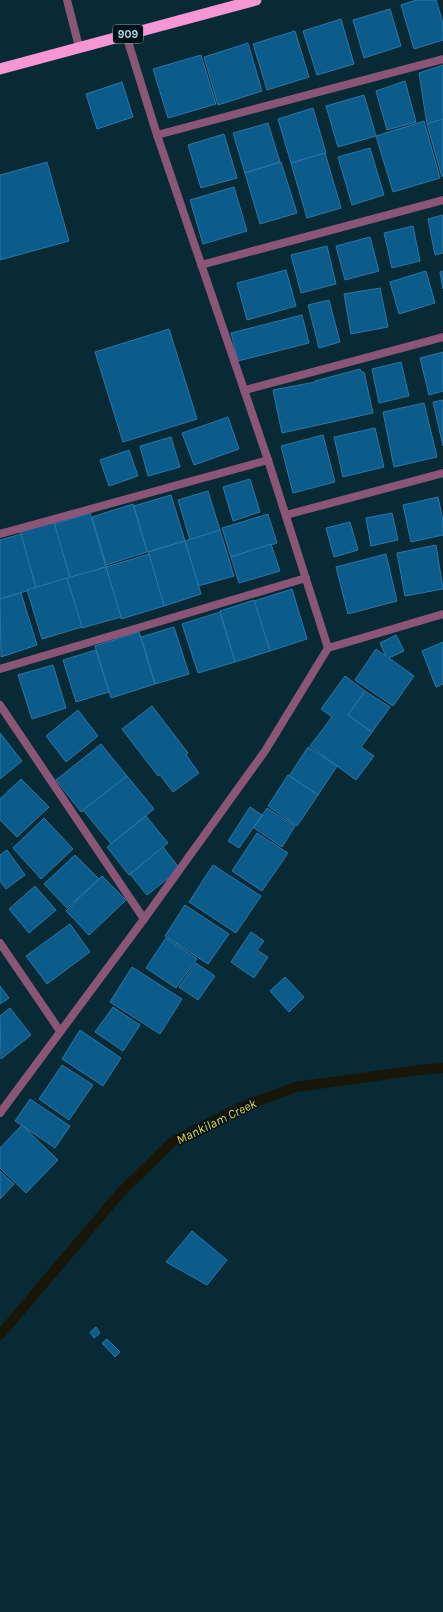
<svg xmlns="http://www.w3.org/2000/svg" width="443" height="1612" viewBox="0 0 443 1612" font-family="Karla,sans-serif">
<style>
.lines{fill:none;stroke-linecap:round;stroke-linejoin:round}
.stream{stroke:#181608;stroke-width:10}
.building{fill:#0b5c8b;stroke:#2c76a8}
.service{stroke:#8b5577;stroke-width:8}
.minor{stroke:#8b5577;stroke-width:8}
.trunk{stroke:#f696d4;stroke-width:11}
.labels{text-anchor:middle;stroke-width:3;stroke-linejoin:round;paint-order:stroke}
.shield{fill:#001118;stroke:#7ba0ae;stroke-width:1}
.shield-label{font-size:11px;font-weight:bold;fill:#b0deef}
.water-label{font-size:13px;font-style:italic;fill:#e8d644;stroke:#001118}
</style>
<rect width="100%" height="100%" fill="#082a34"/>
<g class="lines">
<polyline class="stream" points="0,1335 121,1192 172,1142 241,1107 296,1087 419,1070 443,1068"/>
</g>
<g class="building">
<polygon points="416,0 436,0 443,23 443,40 414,49 401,5"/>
<polygon points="390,9 401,46 364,58 353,20"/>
<polygon points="341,19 354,64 317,75 303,31"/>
<polygon points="295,31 309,77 267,90 253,44"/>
<polygon points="248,43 262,91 218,105 204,57"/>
<polygon points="201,55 216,104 168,118 153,69"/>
<polygon points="443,65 443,119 427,124 419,73"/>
<polygon points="405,81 416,122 387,130 376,91"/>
<polygon points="122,82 133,117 97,129 86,94"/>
<polygon points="364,95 376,136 338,147 326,106"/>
<polygon points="313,108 326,153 291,163 278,119"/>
<polygon points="443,119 443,176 442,177 427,124"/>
<polygon points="424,121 440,178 393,192 376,136"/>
<polygon points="268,123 280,162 245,173 233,133"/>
<polygon points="224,134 237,178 201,188 188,145"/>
<polygon points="370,148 384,195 352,205 338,157"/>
<polygon points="325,153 341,208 307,218 291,163"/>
<polygon points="47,162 69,241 0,260 0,175"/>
<polygon points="281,162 297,213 260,224 245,173"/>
<polygon points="234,187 247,231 203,244 190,200"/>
<polygon points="443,215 443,253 435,255 428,219"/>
<polygon points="413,226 420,261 392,268 384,233"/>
<polygon points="370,237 379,271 345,280 336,246"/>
<polygon points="327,246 336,284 301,293 291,255"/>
<polygon points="286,270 296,306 247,320 237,283"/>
<polygon points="426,271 435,303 399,314 390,282"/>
<polygon points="443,271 443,289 440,272"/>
<polygon points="380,288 388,327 351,334 344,294"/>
<polygon points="329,300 340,342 319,348 308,305"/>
<polygon points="302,315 309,343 238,361 231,333"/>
<polygon points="169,329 197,419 123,442 95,352"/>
<polygon points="443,352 443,391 429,395 420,358"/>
<polygon points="401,362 409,396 379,403 372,369"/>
<polygon points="360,369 361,372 364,372 373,413 282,433 273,390 315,382 315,381"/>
<polygon points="443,400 443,446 433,402"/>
<polygon points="424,403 437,457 394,467 383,412"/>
<polygon points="228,417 239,449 194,465 182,433"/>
<polygon points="375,428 384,467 343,477 334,437"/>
<polygon points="323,435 335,482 293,493 281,446"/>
<polygon points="171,437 180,467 148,476 140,446"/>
<polygon points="129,450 138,476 109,486 100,460"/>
<polygon points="250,479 260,512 233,521 223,487"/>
<polygon points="208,491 220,530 190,540 178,500"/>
<polygon points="171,495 185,541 147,552 134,506"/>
<polygon points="438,497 443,520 443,535 411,542 403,505"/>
<polygon points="133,504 147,552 106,565 92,517"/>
<polygon points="90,513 106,567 70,578 54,524"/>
<polygon points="392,513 398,540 371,546 366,518"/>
<polygon points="268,514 277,543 231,557 222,528"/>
<polygon points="54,522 70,578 36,588 20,532"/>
<polygon points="350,522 358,550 334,557 326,528"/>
<polygon points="220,530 234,576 198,586 185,541"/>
<polygon points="21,534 36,588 0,599 0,540"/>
<polygon points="185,541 201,594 164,606 148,552"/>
<polygon points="271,544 280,571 239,583 231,557"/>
<polygon points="436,545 443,589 405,596 397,553"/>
<polygon points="149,554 164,606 121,619 106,567"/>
<polygon points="386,554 397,601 348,614 336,567"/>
<polygon points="106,567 121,617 82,628 67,578"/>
<polygon points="67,578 82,627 42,639 27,590"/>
<polygon points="292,589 307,639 270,651 254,601"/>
<polygon points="21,593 37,645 1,657 0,599"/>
<polygon points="254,600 270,651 235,662 220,611"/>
<polygon points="220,612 235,662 198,673 182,624"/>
<polygon points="174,627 189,674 155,684 141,637"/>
<polygon points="139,632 155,684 111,698 95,646"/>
<polygon points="396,635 404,651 389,658 414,676 393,706 355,680 376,649 386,656 380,643"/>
<polygon points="443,642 443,684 436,687 422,651"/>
<polygon points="96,650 109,692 76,702 63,660"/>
<polygon points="53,665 66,708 32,719 18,675"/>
<polygon points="345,676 365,691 348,715 372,732 361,747 374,756 356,780 310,746 332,717 321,709"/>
<polygon points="365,691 390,707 372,732 348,715"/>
<polygon points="152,706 188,753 186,755 199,773 173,792 160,775 158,776 122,729"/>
<polygon points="78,710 98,736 66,762 46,736"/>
<polygon points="0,733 22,761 0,779"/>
<polygon points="101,744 127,776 81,812 56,780"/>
<polygon points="308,747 337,766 318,795 289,776"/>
<polygon points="288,775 318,795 297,826 268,806"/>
<polygon points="127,776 154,809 111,844 83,810"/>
<polygon points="21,779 49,807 17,837 0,820 0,799"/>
<polygon points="250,807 262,815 239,848 228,841"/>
<polygon points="267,808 295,826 282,847 254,828"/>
<polygon points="146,816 168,843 129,875 107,847"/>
<polygon points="44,818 73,849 41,879 13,848"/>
<polygon points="257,833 288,853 262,891 232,871"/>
<polygon points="163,847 180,869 147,895 130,874"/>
<polygon points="7,850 25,875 6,889 0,881 0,855"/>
<polygon points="75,855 99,879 67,908 44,884"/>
<polygon points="213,865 261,896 236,933 189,902"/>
<polygon points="102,876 126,900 89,935 66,911"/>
<polygon points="35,886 56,910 29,933 9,909"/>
<polygon points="185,905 229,934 208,964 165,936"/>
<polygon points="70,924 90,952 47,984 26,956"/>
<polygon points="251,932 264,941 257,950 268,957 254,978 231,962"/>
<polygon points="166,938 197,959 176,988 146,968"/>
<polygon points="196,963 215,976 198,1000 179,987"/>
<polygon points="132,967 182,999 160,1034 110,1002"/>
<polygon points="285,977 304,997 289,1012 270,991"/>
<polygon points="0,986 9,998 0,1004"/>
<polygon points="113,1007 140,1025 123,1051 95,1032"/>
<polygon points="10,1008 31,1035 1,1059 0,1016"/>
<polygon points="80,1030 121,1058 103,1086 62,1059"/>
<polygon points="62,1065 93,1085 69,1120 39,1099"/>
<polygon points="30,1099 70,1126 55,1148 15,1121"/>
<polygon points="22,1125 58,1160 26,1193 0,1168 0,1148"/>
<polygon points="0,1171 14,1184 0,1199"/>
<polygon points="192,1231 227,1260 207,1285 166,1262"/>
<polygon points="96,1327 100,1333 94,1338 90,1332"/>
<polygon points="107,1339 120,1352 115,1357 102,1343"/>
</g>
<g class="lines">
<polyline class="service" points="67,0 79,47"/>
<g class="minor">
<polyline points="126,35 157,135 268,460 328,648"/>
<polyline points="157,135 443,59"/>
<polyline points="201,265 443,200"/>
<polyline points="245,390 443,337"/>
<polyline points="286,515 443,473"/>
<polyline points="0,534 268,460"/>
<polyline points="0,669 306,578"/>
<polyline points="0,705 144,919"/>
<polyline points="0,943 60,1031"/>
<polyline points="0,1113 144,919 265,751 328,648 443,614"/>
</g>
<polyline class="trunk" points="0,69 256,0"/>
</g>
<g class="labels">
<rect class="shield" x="113" y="25" width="30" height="18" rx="3"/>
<g class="shield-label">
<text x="128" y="38">909</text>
</g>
<g class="water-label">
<text transform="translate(216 1121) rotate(-26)" y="5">Mankilam Creek</text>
</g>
</g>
</svg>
